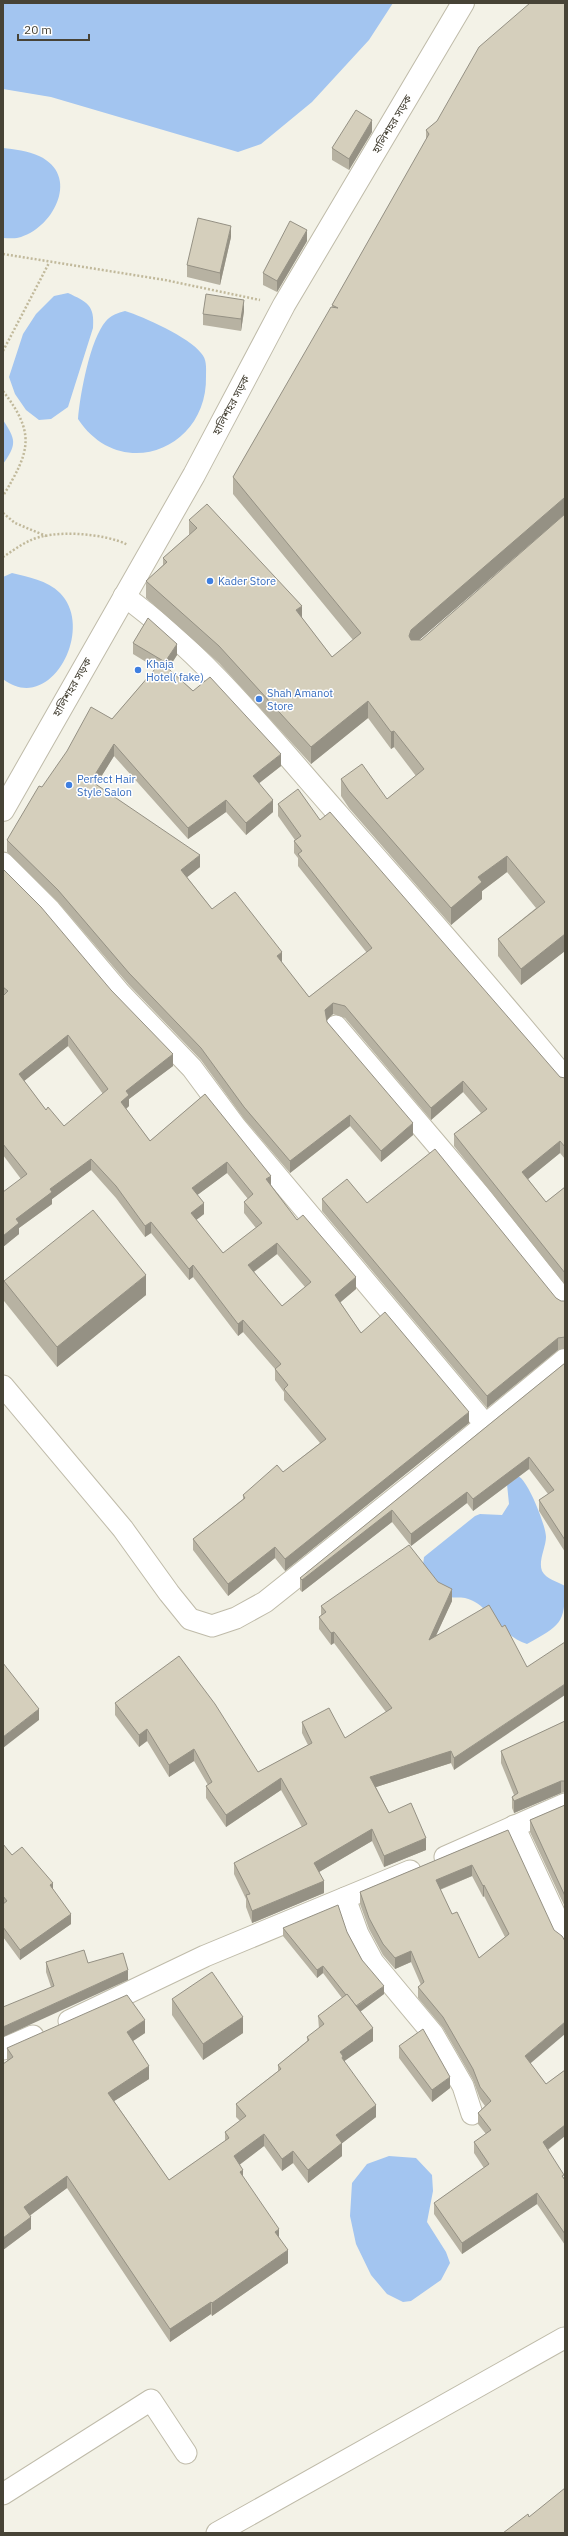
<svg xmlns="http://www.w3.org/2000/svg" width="568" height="2536" viewBox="0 0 568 2536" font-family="'IBM Plex Sans','Noto Sans Bengali',sans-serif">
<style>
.water{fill:#a3c5f0}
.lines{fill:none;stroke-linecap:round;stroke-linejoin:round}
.minor-casing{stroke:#bfbba9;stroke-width:23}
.tertiary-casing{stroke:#bfbba9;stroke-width:24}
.path{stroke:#c1b99b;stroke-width:2.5;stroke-dasharray:2 2;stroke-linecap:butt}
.minor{stroke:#fff;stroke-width:21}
.tertiary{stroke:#fff;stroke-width:22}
.wall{fill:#b7b2a2;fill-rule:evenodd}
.shaded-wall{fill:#959184}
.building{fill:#d5cfbc;stroke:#959184;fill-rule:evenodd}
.shop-dot{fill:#3f7fe0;stroke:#fff;stroke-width:1.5}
.labels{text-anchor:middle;stroke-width:3;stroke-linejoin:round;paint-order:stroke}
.street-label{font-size:11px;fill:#474336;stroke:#fff}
.shop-label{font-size:11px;fill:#366cbe;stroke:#fff;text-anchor:start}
</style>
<rect width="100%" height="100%" fill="#f3f2e7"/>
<g class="water">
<polygon points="3,3 393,3 369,40 312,102 261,144 238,152 51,97 3,89"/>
<path d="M3 148C14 149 28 151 39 156 80 175 55 226 21 237 16 239 9 238 3 238Z"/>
<path d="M68 293C87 302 95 305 93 328L68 407 51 419 39 420 26 410 15 394 9 377 23 334 36 314 54 296Z"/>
<path d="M125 311C144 317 189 337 201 353 207 359 206 368 206 376 208 450 120 483 78 419 80 395 90 339 106 321 111 315 118 313 125 311Z"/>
<path d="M3 420C16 440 17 444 3 464Z"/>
<path d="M12 573C28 577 47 580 60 593 96 629 50 716 3 679V577Z"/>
<path d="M518 1476C528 1480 546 1526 546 1537 546 1547 538 1561 542 1571 546 1579 558 1582 565 1586 565 1625 560 1625 527 1644 500 1636 489 1603 465 1598 460 1597 454 1598 450 1597L423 1565 424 1557 475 1516 480 1514 502 1515 509 1504 507 1484Z"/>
<polygon points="389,2156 416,2158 432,2175 433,2191 427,2222 446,2252 450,2263 441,2280 411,2301 403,2302 387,2294 371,2275 356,2244 350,2216 352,2183 367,2164"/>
</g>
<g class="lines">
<g class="minor-casing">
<g id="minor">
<path d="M124 596C207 656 270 737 338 814 414 901 492 988 565 1078"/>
<polyline points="3,863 50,910 120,993 192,1068 235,1126 485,1424"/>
<polyline points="336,1026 483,1199 565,1302"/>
<polyline points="3,1386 123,1529 169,1593 190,1619 212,1626 236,1618 265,1602 428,1472 565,1359"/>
<polyline points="514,1826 565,1936"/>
<polyline points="445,1857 565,1804"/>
<polyline points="345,1898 358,1934 373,1962 433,2034 463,2086 472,2114"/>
<polyline points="69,2021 205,1956 410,1871"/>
<polyline points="3,2049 33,2036"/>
<polyline points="3,2494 151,2400 186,2453"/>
<polyline points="217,2533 564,2338"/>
</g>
</g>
<g class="tertiary-casing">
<polyline id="tertiary" points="3,810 194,475 284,305 463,3"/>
</g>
<g class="path">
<polyline points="3,254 165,280 260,300"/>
<polyline points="3,351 49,263"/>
<path d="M3 391C36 434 30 451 3 496"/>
<polyline points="3,513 15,523 46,536"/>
<path d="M3 557C11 552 20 545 29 541 52 529 105 533 128 545"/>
</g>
<use href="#minor" class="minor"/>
<use href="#tertiary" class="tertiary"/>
</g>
<g class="wall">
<path d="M565 3V951L521 985 498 956V939L536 908 507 872 482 891V899L451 925 349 808 341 796V779L387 799 416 776 394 747 391 749 368 718 311 764 219 663 146 598V581L163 565V558L189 535V520L302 618 332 657 353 640 233 494V477L332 307V305L426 140V130L437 121ZM564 515 421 640H419Z"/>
<polygon points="372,132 349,170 332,160 332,148"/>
<polygon points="231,237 220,285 187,277 187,265"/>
<polygon points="307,241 277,292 263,285 263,273"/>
<polygon points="244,311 241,331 203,325 203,314"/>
<polygon points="133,643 177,655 168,669 281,766 259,783 273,812 246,835 226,812 188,839 114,756 96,785 200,867 187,877 212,909 282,963 309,997 367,953 298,866 298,858 294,853 294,841 295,840 278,816 278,804 320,820 560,1077 565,1078 565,1159 560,1153 528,1179 546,1202 565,1187 565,1285 454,1146 454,1134 481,1113 463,1092 431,1120 345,1018 333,1014 326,1020 327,1022 413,1135 381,1162 350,1126 290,1173 244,1119 201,1060 129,985 58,902 7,852 7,840 42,787 112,719 156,668 133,654"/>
<path d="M3 872 173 1066 129 1099V1106L126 1109 150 1141 205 1094 271 1185 297 1220 356 1289 340 1302 361 1333 469 1423 285 1571 275 1558 228 1596 193 1550V1539L243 1499V1495L283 1472 320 1443 284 1400V1392L275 1380V1369L243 1332 238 1336 193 1277 189 1280 151 1233 145 1237 116 1198 91 1170 52 1199V1204L19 1228V1234L3 1247 21 1179 3 1155ZM68 1046 103 1094 64 1126 46 1110 24 1081ZM227 1173 248 1199 244 1202V1213L256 1228 223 1253 196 1220 204 1214 197 1195ZM277 1254 305 1287 282 1306 254 1272Z"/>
<polygon points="322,1199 367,1203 556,1298 561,1301 565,1301 565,1349 558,1350 487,1408 322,1211"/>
<polygon points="4,1281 146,1295 57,1367 4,1301"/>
<polygon points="565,1363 565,1552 539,1511 539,1500 548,1494 529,1469 473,1511 467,1503 411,1546 392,1522 302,1592 300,1590 300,1578"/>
<polygon points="452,1601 436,1635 502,1627 527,1667 454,1770 451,1763 376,1787 389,1813 426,1850 384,1867 372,1841 319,1872 324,1893 252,1923 246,1907 246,1899 234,1874 234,1863 302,1827 281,1790 226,1827 206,1798 206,1786 208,1785 194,1761 169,1777 147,1741 139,1747 115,1715 115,1703 258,1772 308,1745 302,1733 302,1722 345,1738 386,1712 334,1643 331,1645 319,1629 319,1617 321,1615 321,1606"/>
<polygon points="565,1721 565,1792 561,1793 514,1813 512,1808 512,1797 514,1795 501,1763 501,1751"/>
<polygon points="565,1805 565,1907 530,1832 530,1820"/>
<path d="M508 1830 530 2063 546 2084 565 2070V2136L548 2150 565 2180V2245L537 2204 462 2254 434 2214V2203L484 2168 474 2153V2142L486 2134 478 2124V2113L485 2106 480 2099 473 2080 443 2028 418 1998V1987L421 1985 411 1962 395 1969 383 1955 369 1929 360 1904V1892ZM472 1876 483 1897 484 1896 505 1937 479 1958 452 1914 440 1890Z"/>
<polygon points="3,1844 12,1855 53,1889 71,1924 20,1960 3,1937"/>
<polygon points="283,1928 347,1932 362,1960 384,1994 360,2011 373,2041 344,2061 376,2117 342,2143 342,2156 308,2183 293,2163 282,2171 264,2146 240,2164 243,2177 279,2237 288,2263 212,2316 211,2314 170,2342 67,2188 30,2215 31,2229 3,2250 3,2064 7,2061 7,2048 145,2033 133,2041 149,2079 114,2101 169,2180 225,2141 225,2132 240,2121 236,2117 236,2104 278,2071 278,2065 307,2041 307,2037 319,2029 318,2016 342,1998 323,1973 317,1978 283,1936"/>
<polygon points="46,1962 88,1963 128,1980 51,1987 46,1972"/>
<polygon points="172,1999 243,2033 203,2060 172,2015"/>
<polygon points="399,2046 450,2088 432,2102 399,2058"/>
</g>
<g class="shaded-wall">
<polygon points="372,120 372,132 349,170 349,159"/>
<polygon points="231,226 231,237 220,285 220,273"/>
<polygon points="307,230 307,241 277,292 277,281"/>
<polygon points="244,300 244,311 241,331 241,319"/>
<polygon points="564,498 564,515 411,647 409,636 411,630"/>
<polygon points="302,606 302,623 296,610"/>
<polygon points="177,644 177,655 165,674 165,662"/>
<polygon points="368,701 368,718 311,764 311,747"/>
<polygon points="394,731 394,747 391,749 391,732"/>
<polygon points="114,744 114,756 91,793 91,781"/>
<polygon points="281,754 281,766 253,788 253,776"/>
<polygon points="226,800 226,812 188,839 188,828"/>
<polygon points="273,800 273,812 246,835 246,823"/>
<polygon points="200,855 200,867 181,882 181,870"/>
<polygon points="507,856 507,872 482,891 482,899 451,925 451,908 478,877"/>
<polygon points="565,934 565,951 521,985 521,969"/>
<polygon points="282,952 282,964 277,956"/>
<polygon points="333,1003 333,1014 325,1022 325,1010"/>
<polygon points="68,1035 68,1046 19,1085 19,1074"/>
<polygon points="173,1054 173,1066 129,1099 129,1106 121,1113 121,1102 126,1091"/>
<polygon points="463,1081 463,1092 431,1120 431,1108"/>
<polygon points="350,1115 350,1126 290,1173 290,1161"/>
<polygon points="413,1123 413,1135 381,1162 381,1151"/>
<polygon points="560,1141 560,1153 522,1184 522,1172"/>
<polygon points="91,1159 91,1170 52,1199 52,1204 19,1228 19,1234 3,1247 3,1236 16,1219 50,1189"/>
<polygon points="227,1162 227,1173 192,1199 192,1188"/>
<polygon points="271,1176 271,1187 266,1179"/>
<polygon points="204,1203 204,1214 191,1224 191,1213"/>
<polygon points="151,1222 151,1233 145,1237 145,1226"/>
<polygon points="277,1243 277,1254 248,1276 248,1265"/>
<polygon points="193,1265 193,1277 189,1280 189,1269"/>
<polygon points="146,1275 146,1295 57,1367 57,1347"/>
<polygon points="356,1277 356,1289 335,1307 335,1295"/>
<polygon points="243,1320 243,1332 238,1336 238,1324"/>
<polygon points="558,1338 558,1350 487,1408 487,1396"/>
<polygon points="469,1412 469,1423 285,1571 285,1559"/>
<polygon points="529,1457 529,1469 473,1511 473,1499"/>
<polygon points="467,1492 467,1503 411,1546 411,1534"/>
<polygon points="392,1510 392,1522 302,1592 302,1580"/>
<polygon points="275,1547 275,1558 228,1596 228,1584"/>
<polygon points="452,1589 452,1601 429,1651 429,1640"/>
<polygon points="334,1632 334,1643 331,1645 331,1633"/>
<polygon points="565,1684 565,1695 454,1770 454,1758"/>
<polygon points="39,1709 39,1720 3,1748 3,1737"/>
<polygon points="147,1729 147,1741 139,1747 139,1735"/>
<polygon points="194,1749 194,1761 169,1777 169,1765"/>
<polygon points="451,1751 451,1763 370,1789 370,1777"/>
<polygon points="281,1778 281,1790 226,1827 226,1815"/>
<polygon points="561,1781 561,1793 514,1813 514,1801"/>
<polygon points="372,1829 372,1841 314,1875 314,1863"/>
<polygon points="426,1838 426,1850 384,1867 384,1856"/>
<polygon points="472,1865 472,1876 436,1891 436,1880"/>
<polygon points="324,1881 324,1893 252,1923 252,1911"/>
<polygon points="53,1883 53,1893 50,1885"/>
<polygon points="484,1885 484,1896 483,1897 483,1886"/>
<polygon points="71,1914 71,1924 20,1960 20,1950"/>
<polygon points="411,1951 411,1962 395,1969 395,1958"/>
<polygon points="323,1966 323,1973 317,1978 317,1970"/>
<polygon points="128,1970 128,1980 3,2037 3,2027"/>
<polygon points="384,1986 384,1994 356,2015 356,2007"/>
<polygon points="243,2017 243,2033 203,2060 203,2044"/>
<polygon points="145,2020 145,2033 127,2045 127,2032"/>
<polygon points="565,2022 565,2034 525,2068 525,2056"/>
<polygon points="373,2028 373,2041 343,2062 340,2052"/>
<polygon points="149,2066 149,2079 108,2105 108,2093"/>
<polygon points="450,2077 450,2088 432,2102 432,2090"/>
<polygon points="376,2105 376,2117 336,2148 336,2135"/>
<polygon points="565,2125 565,2136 543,2153 543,2142"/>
<polygon points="264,2134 264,2146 234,2169 234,2156"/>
<polygon points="342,2143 342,2156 308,2183 308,2170"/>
<polygon points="293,2151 293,2163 282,2171 282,2159"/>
<polygon points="243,2170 243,2182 240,2172"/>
<polygon points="67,2176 67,2188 24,2220 24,2207"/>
<polygon points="537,2193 537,2204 462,2254 462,2243"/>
<polygon points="31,2217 31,2229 3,2250 3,2238"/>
<polygon points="279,2229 279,2242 275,2232"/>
<polygon points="288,2250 288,2263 212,2316 212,2303"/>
<polygon points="211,2302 211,2314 170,2342 170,2329"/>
</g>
<g class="building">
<polygon points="530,3 565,3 565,499 564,498 411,630 409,636 411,640 421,640 565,514 565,934 521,969 498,939 545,902 507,856 478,877 482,882 451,908 349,791 341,779 362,764 387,799 424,769 394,731 391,732 368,701 311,747 219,646 146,581 167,562 163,558 197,528 189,520 207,504 302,606 296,610 332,657 361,633 233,477 331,307 338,308 332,305 429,134 426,130 437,121 479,47"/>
<polygon points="356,110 372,120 349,159 332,148"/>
<polygon points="198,218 231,226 220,273 187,265"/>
<polygon points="290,221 307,230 277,281 263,273"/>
<polygon points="206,294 244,300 241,319 203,314"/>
<polygon points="148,618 177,644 165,662 133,643"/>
<polygon points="161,662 193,691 210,677 281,754 253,776 273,800 246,823 226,800 188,828 114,744 91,781 200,855 181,870 212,909 235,892 282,952 277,956 309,997 372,948 298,854 302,851 294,841 301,836 278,804 298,789 320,820 330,812 560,1077 565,1078 565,1147 560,1141 522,1172 546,1202 565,1187 565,1273 454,1134 487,1109 463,1081 431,1108 345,1006 333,1003 325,1010 327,1022 413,1123 381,1151 350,1115 290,1161 244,1107 201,1048 129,973 58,890 7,840 39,786 42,787 67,751 91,707 112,719"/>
<path d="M4 870 41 907 111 990 173 1054 126 1091 129 1095 121 1102 150 1141 205 1094 271 1176 266 1179 297 1220 303 1215 356 1277 335 1295 361 1333 385 1312 469 1412 285 1559 275 1547 228 1584 193 1539 245 1498 243 1495 277 1465 283 1472 326 1439 284 1389 288 1385 275 1369 281 1364 243 1320 238 1324 193 1265 189 1269 151 1222 145 1226 116 1186 91 1159 50 1189 52 1192 16 1219 19 1223 3 1236V1192L27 1174 3 1144V996L8 991 3 987V872ZM68 1035 108 1089 64 1126 48 1107 46 1110 19 1074ZM227 1162 253 1194 244 1202 262 1223 223 1253 191 1213 204 1203 192 1188ZM277 1243 311 1282 282 1306 248 1265Z"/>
<polygon points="435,1149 556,1298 561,1301 565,1301 565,1337 558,1338 487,1396 322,1199 347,1179 367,1203"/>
<polygon points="93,1210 146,1275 57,1347 4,1281"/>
<polygon points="565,1363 565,1540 539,1500 554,1490 529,1457 473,1499 467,1492 411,1534 392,1510 302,1580 300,1578"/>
<polygon points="409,1545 438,1582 452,1589 429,1640 489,1605 502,1627 505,1625 527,1667 565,1642 565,1684 454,1758 451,1751 370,1777 389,1813 411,1803 426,1838 384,1856 372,1829 314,1863 324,1881 252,1911 246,1895 250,1894 234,1863 307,1824 281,1778 226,1815 206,1786 212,1782 194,1749 169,1765 147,1729 139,1735 115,1703 179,1656 215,1704 258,1772 312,1743 302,1722 329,1708 345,1738 392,1708 334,1632 331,1633 319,1617 326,1612 321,1606"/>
<polygon points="3,1663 39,1709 3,1737"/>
<polygon points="565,1721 565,1781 561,1781 514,1801 512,1797 518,1793 501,1751"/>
<polygon points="565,1805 565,1896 530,1820"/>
<path d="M508 1830 554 1930 562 1936 565 1941V2022L525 2056 546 2084 565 2070V2125L543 2142 564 2175 562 2176 565 2180V2234L537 2193 462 2243 434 2203 489 2164 474 2142 491 2130 478 2113 491 2101 480 2087 473 2069 443 2017 418 1987 424 1982 411 1951 395 1958 383 1944 369 1918 360 1892ZM472 1865 483 1886 484 1885 509 1934 479 1958 457 1912 452 1914 436 1880Z"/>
<polygon points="3,1844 12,1855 22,1847 53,1883 50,1885 71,1914 20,1950 3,1927 3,1904 7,1901 3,1896"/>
<polygon points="338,1905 347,1932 362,1960 384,1986 356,2006 347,1994 346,1995 323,1966 317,1970 283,1928"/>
<polygon points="84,1950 88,1963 123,1953 128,1970 3,2027 3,2007 54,1986 46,1962"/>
<polygon points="212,1972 243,2017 203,2044 172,1999"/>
<polygon points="347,1994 373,2028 340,2052 343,2056 342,2058 376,2105 336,2135 342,2143 308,2170 293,2151 282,2159 264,2134 234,2156 243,2170 240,2172 279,2229 275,2232 288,2250 212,2303 211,2302 170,2329 67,2176 24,2207 31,2217 3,2238 3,2064 13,2057 7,2048 127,1995 145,2020 127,2032 149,2066 108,2093 169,2180 229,2138 225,2132 246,2116 236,2104 281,2069 278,2065 309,2040 307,2037 324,2024 318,2016"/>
<polygon points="423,2029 450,2077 432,2090 399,2046"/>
<polygon points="565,2488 565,2533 503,2533 528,2514 529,2517"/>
</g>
<g class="shop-dot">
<circle cx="210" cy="581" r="4"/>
<circle cx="138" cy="670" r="4"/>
<circle cx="259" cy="699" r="4"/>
<circle cx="69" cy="785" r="4"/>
</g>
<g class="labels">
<g class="street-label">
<text transform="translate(392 124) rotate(-59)" y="4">হালিশহর সড়ক</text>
<text transform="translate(231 405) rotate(-62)" y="4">হালিশহর সড়ক</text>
<text transform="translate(72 687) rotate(-60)" y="4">হালিশহর সড়ক</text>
</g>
<g class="shop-label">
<text x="218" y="585">Kader Store</text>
<text x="146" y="668">Khaja<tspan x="146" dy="13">Hotel( fake)</tspan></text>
<text x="267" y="697">Shah Amanot<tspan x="267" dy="13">Store</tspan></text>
<text x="77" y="783">Perfect Hair<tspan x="77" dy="13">Style Salon</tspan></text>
</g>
</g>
<rect width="568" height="2536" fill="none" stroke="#474336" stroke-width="8"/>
<path d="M18 34v6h71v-6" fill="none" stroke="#474336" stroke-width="2"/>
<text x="24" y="34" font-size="12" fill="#474336" stroke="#ffffff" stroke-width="3" paint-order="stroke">20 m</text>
</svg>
